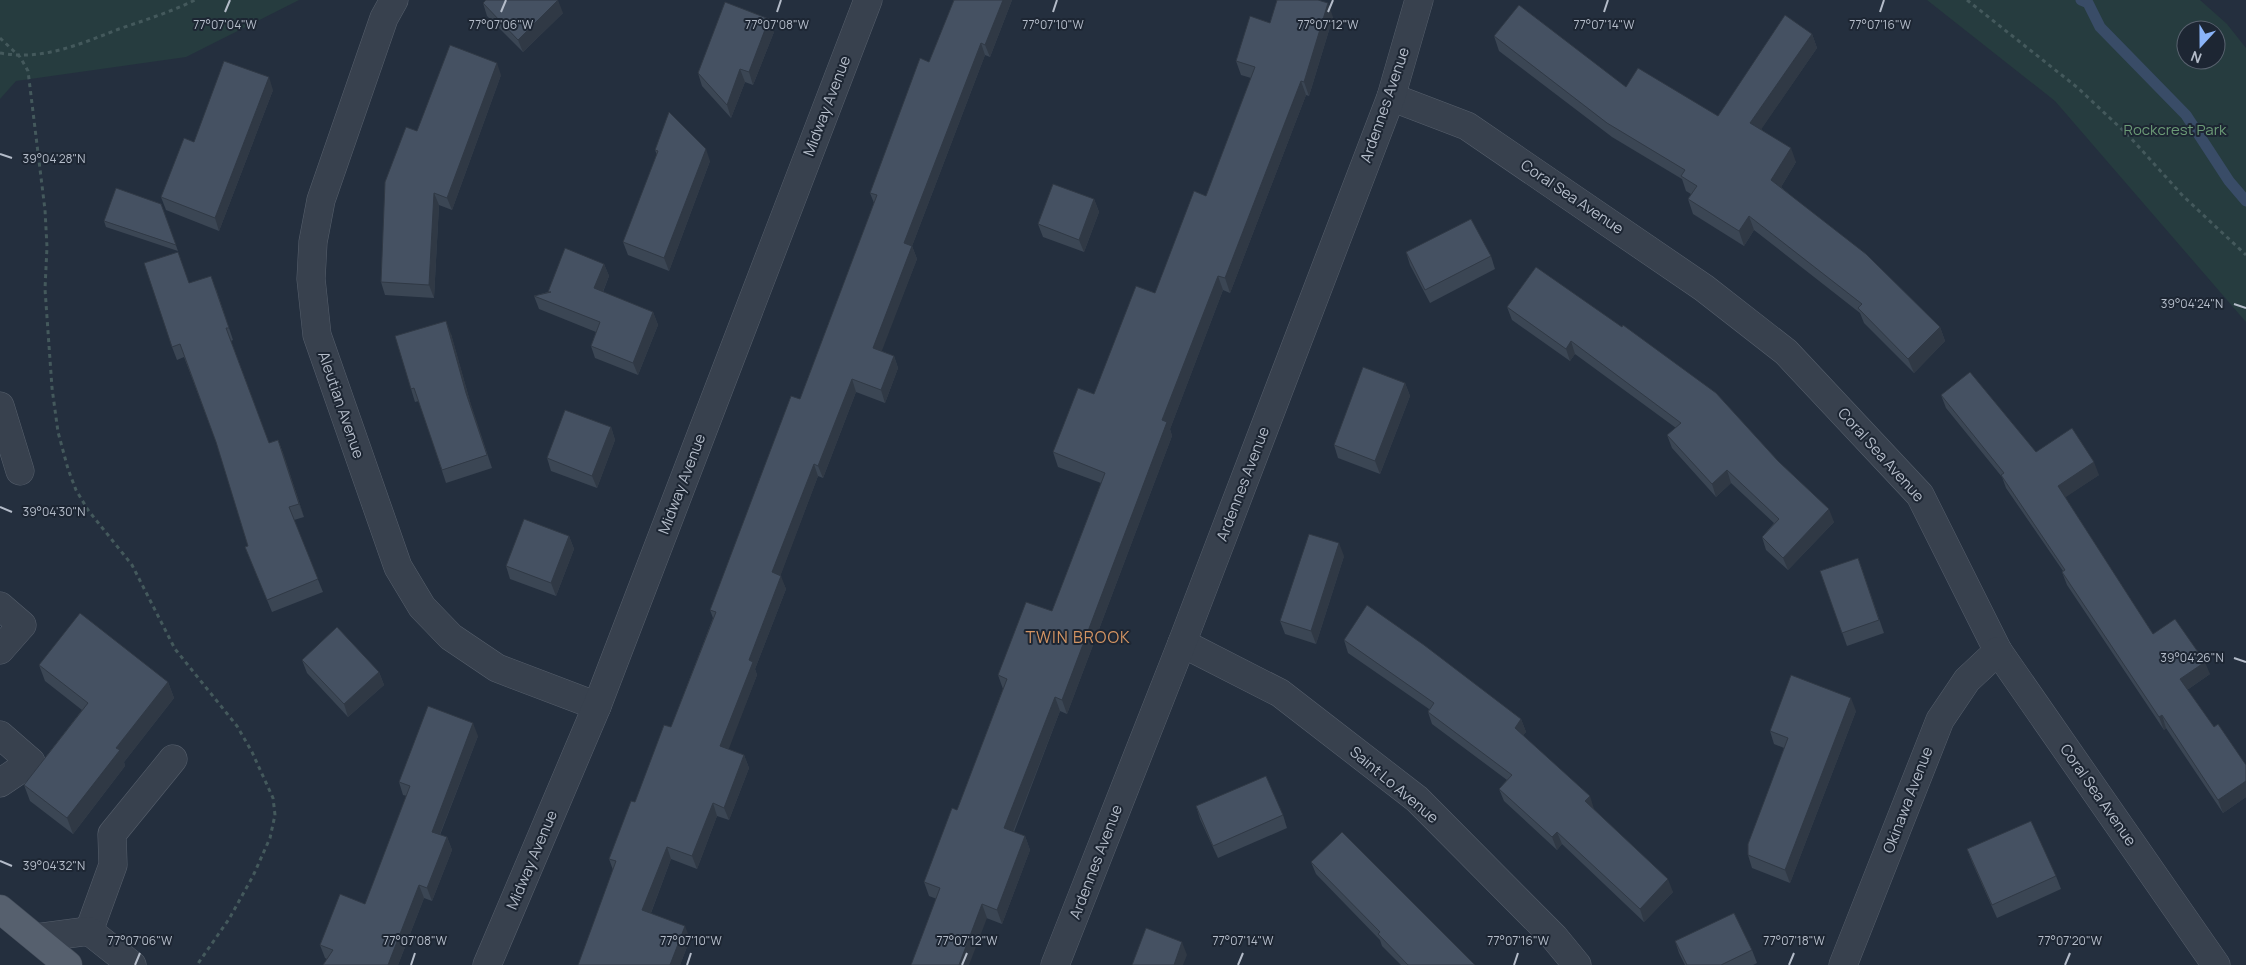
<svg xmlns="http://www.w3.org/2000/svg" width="2246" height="965" viewBox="0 0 2246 965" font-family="Manrope,sans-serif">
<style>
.green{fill:#263c3f;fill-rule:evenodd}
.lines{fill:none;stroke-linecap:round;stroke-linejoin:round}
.stream{stroke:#394c67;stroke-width:11}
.minor-casing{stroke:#565f6c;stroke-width:29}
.major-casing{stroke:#414a57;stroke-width:29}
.path{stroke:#44595c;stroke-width:3;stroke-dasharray:4 4;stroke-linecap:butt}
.minor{stroke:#38414e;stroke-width:28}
.major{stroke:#56606e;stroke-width:28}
.wall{fill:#3b4654}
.shaded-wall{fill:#303945}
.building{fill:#455162;stroke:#303945}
.ticks{fill:none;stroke:#b4bcc9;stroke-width:2}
.labels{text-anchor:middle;stroke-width:4;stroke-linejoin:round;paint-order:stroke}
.street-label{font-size:15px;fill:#b4bcc9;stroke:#1d2633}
.park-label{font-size:15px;fill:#6b9a76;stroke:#1d2633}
.neighbourhood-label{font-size:16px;letter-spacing:1px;fill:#d59563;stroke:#1d2633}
.ticks-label{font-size:12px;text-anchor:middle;fill:#b4bcc9;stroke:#1d2633;stroke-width:4;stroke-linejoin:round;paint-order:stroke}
</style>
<rect width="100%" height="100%" fill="#242f3e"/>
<g class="green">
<polygon points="0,0 299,0 186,57 16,81 0,99"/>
<path d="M1927 0H2200L2227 24 2246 48V322L2055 101ZM2186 30H2216V60H2186Z"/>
</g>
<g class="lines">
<polyline class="stream" points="2081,0 2088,3 2100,27 2186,115 2229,181 2246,201"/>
<g class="minor-casing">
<g id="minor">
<polyline points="394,0 384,18 321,200 313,242 311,279 317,335 398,567 422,607 451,637 497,668 597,706"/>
<polyline points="1391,97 1467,126 1704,288 1786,352 1920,495 1998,651 2216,965"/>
<polyline points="0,406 20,471"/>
<polyline points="0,606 22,625 0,650"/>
<polyline points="1182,643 1280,693 1417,799 1554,937 1577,965"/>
<polyline points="0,735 31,762 0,783"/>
<polyline points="89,931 113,865 112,834 173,759"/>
<polyline points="36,938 89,931 132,965"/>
<polyline points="487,965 597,706 868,0"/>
<polyline points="1055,965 1182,643 1391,97 1419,0"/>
<polyline points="1843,965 1940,720 1967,680 1998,651"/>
</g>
</g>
<g class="major-casing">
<polyline id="major" points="0,909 68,965"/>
</g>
<g class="path">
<polyline points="1967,0 2078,88 2129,136 2183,196 2246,255"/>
<polyline points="0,38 20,57 28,71 45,210 47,247 45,289 52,388 58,432 68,469 76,490 88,510 132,565 175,649 237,726 252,752 273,798 275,815 270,838 253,876 229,919 197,965"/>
<path d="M0 53C43 61 80 44 119 29 145 20 171 12 195 0"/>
</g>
<use href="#minor" class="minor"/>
<use href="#major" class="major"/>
</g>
<g class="wall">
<polygon points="954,0 1012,0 990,57 985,55 912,246 917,259 881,351 894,356 898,368 885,403 856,392 823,478 818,476 780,576 786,589 755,669 757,675 728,749 744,755 749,768 729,820 717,816 697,869 671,859 651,913 690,939 680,965 613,870 609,859 635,802 671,727 713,618 710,610 800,399 874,203 870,193 929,62"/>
<polygon points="483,3 563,13 523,52 487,16"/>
<polygon points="1333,17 1309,96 1306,95 1230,293 1223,290 1170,429 1172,436 1067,714 1060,711 1014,832 1025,836 1030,850 1002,924 929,896 924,882 957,810 1003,689 998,675 1052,611 1101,483 1058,467 1053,452 1094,394 1155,293 1206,196 1251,78 1241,75 1236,61 1270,23"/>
<polygon points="774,32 753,85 745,82 731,118 702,86 698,73"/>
<polygon points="1812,34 1817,48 1761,129 1796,162 1781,187 1940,327 1945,341 1914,373 1864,323 1860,313 1754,230 1744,246 1693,214 1688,199 1691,194 1686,191 1682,179 1612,137 1499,51 1494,36 1626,87 1718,116"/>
<polygon points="501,75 452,210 439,205 434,298 385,295 381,282 417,131"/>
<polygon points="273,90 219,231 166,210 161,197"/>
<polygon points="655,150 710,161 669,271 628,255 623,242 657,155"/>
<polygon points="1094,199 1099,212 1084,252 1043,237 1038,224"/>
<polygon points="161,204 178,251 106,227 104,221"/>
<polygon points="1406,252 1491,256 1495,269 1430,303 1410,265"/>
<polygon points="604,264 609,276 603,292 653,312 658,325 638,375 595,358 591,346 596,332 539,309 534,296 548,292"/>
<polygon points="1536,267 1834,522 1788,570 1766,550 1762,537 1774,523 1731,483 1716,497 1672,448 1667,435 1676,428 1575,354 1570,361 1512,320 1507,307"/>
<polygon points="189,283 216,289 233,340 231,341 269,443 278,440 283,453 304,517 294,520 323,592 272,612 245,547 248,546 217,444 184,357 177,360 172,347"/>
<polygon points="451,334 471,405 492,468 446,483 419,401 415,402 411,389"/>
<polygon points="1405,383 1410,396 1380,474 1338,458 1334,445"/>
<polygon points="1941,395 2036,452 2099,475 2065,497 2153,634 2210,674 2187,690 2214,727 2246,765 2246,797 2223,813 2166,728 2164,730 2067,585 2062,572 2063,571 2006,488 2002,477 1946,408"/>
<polygon points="611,427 615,440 597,488 551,471 547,458"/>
<polygon points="569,536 574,549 556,596 510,579 506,566"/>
<polygon points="1344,556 1316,644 1285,634 1280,621"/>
<polygon points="1858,558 1884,633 1847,646 1820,571"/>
<polygon points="1344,640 1521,719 1526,732 1523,735 1594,809 1594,810 1673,892 1644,922 1562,844 1557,850 1504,801 1499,789 1507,780 1432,724 1428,712 1429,709 1348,653"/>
<polygon points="302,660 379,672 384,685 348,717 307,673"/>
<polygon points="39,665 168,682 174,698 124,762 125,766 73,834 30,801 24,785 82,710 45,681"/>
<polygon points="1856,711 1790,883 1752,868 1748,855 1784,748 1774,744 1770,731"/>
<polygon points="478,736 440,835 447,837 452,850 432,901 424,898 398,965 323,965 327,959 325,958 320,945 365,904 407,796 403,795 399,782"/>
<polygon points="1196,806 1283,815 1287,828 1218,858 1200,819"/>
<polygon points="1967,849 2056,876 2061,889 1997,918 1972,862"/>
<polygon points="1311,862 1475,965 1401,965 1382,946 1380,940 1316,874"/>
<polygon points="1675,941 1752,950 1757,963 1753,965 1685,965 1679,953"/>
</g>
<g class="shaded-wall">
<polygon points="558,0 563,13 523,52 518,40"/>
<polygon points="1003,0 1012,0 990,57 985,45"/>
<polygon points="1328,3 1333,17 1309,96 1304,82"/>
<polygon points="769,19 774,32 753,85 749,72"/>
<polygon points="1812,34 1817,48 1756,137 1750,123"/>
<polygon points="981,43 985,55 912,246 917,259 878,361 873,348 904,243"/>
<polygon points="497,63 501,75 452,210 447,198"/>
<polygon points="740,69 745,82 731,118 727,105"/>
<polygon points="269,77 273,90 219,231 215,218"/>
<polygon points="1301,81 1306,95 1230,293 1225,278"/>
<polygon points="1791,148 1796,162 1777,194 1771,180"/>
<polygon points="706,149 710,161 669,271 664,258"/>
<polygon points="434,193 439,205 434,298 429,285"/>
<polygon points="1094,199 1099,212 1084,252 1079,240"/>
<polygon points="1749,216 1754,230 1744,246 1739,231"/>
<polygon points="604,264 609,276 599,301 594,288"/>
<polygon points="1218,276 1223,290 1170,429 1172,436 1067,714 1062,700 1162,420"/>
<polygon points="653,312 658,325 638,375 633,363"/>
<polygon points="446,321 451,334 471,405 492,468 466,393"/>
<polygon points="1940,327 1945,341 1914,373 1908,359"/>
<polygon points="1571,341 1575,354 1570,361 1566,349"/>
<polygon points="894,356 898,368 885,403 881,390"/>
<polygon points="852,379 856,392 823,478 818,466"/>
<polygon points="1405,383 1410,396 1380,474 1375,461"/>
<polygon points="611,427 615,440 597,488 592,476"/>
<polygon points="278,440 283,453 304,517 299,504"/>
<polygon points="2094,462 2099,475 2063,499 2058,486"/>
<polygon points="814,464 818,476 777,585 772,572"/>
<polygon points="1727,470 1731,483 1716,497 1712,484"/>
<polygon points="1829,509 1834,522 1788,570 1783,558"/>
<polygon points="569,536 574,549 556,596 551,583"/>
<polygon points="1339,543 1344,556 1316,644 1311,631"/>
<polygon points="781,576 786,589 755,669 757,675 725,759 720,746 749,660"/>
<polygon points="2205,662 2210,674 2184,692 2180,679"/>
<polygon points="379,672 384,685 348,717 344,704"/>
<polygon points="168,682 174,698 124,762 125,766 73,834 67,818 116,748"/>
<polygon points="1055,697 1060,711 1009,842 1004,828"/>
<polygon points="1851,698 1856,711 1790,883 1785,870"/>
<polygon points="2162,715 2166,728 2164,730 2159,717"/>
<polygon points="1521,719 1526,732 1519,740 1515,728"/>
<polygon points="473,723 478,736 436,844 432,832"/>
<polygon points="744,755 749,768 729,820 724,808"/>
<polygon points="2246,781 2246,797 2223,813 2218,800"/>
<polygon points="1590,796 1594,809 1590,814 1585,801"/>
<polygon points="713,803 717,816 697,869 692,856"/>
<polygon points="1557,832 1562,844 1557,850 1552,837"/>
<polygon points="1025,836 1030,850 1002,924 997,910"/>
<polygon points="447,837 452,850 432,901 427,888"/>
<polygon points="667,847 671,859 647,923 642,910"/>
<polygon points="1668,879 1673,892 1644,922 1640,909"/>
<polygon points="419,885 424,898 398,965 388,965"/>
<polygon points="982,904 987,918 969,965 959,965"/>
<polygon points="685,926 690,939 680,965 670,965"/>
<polygon points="1182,942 1187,955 1183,965 1174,965"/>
</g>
<g class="building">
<polygon points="486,0 558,0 518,40 483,3"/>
<polygon points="954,0 1003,0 985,45 981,43 904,243 912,246 873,348 894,356 881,390 852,379 818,466 814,464 772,572 781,576 749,660 753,662 720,746 744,755 724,808 713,803 692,856 667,847 642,910 685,926 670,965 578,965 616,861 609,859 631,801 635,802 664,725 671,727 716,612 710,610 791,396 800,399 877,195 870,193 920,58 929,62"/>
<polygon points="1277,0 1318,0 1328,3 1304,82 1301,81 1225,278 1218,276 1162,420 1167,422 1062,700 1055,697 1004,828 1025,836 997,910 982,904 959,965 911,965 940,888 924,882 952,808 957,810 1007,679 998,675 1026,602 1052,611 1105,473 1053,452 1078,388 1094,394 1136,286 1155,293 1194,191 1206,196 1255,67 1236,61 1250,16 1270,23"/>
<polygon points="725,2 769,19 749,72 740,69 727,105 698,73"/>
<polygon points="1519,5 1626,87 1638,68 1718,116 1785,15 1812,34 1750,123 1791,148 1771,180 1866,254 1940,327 1908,359 1858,308 1862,304 1749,216 1739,231 1688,199 1697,186 1681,176 1685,170 1607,123 1494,36"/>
<polygon points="450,45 497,63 447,198 434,193 429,285 381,282 385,182 406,127 417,131"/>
<polygon points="224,61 269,77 215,218 161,197 184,138 194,142"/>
<polygon points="669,112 706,149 664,258 623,242 658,151 655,150"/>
<polygon points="1053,184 1094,199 1079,240 1038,224"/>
<polygon points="116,188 161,204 176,245 104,221"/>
<polygon points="1471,219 1491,256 1425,290 1406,252"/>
<polygon points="565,248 604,264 594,288 653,312 633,363 591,346 600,322 534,296 551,292 548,292"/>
<polygon points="178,252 189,283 211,276 229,328 226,328 269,443 278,440 299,504 289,507 318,579 267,600 245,547 248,546 216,442 180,344 172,347 144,263"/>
<polygon points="1536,267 1622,327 1623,325 1716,393 1778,461 1829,509 1783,558 1762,537 1779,519 1727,470 1712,484 1667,435 1681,423 1571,341 1566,349 1507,307"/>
<polygon points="446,321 466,393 487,455 442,470 414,388 411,389 395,336"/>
<polygon points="1363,367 1405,383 1375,461 1334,445"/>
<polygon points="1970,372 2036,452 2072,428 2094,462 2058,486 2153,634 2175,619 2205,662 2180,679 2214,727 2218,724 2246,765 2246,781 2218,800 2162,715 2159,717 2062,572 2065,570 2001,475 2004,473 1941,395"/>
<polygon points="565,410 611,427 592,476 547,458"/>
<polygon points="524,519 569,536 551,583 506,566"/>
<polygon points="1309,534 1339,543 1311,631 1280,621"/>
<polygon points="1858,558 1879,620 1842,633 1820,571"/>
<polygon points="1367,605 1424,645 1521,719 1515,728 1590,796 1585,801 1668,879 1640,909 1557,832 1552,837 1499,789 1512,775 1428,712 1434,703 1344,640"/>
<polygon points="80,613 168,682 116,748 120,750 67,818 24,785 88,703 39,665"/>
<polygon points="337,627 379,672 344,704 302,660"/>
<polygon points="1791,675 1851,698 1785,870 1748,855 1748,844 1788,738 1770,731"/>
<polygon points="428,706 473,723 432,832 447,837 427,888 419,885 388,965 323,965 333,950 320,945 340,894 365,904 410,786 399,782"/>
<polygon points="1266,776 1283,815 1213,846 1196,806"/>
<polygon points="2031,821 2056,876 1992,905 1967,849"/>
<polygon points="1342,832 1475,965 1408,965 1378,934 1380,932 1311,862"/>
<polygon points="1734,913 1752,950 1721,965 1687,965 1675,941"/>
<polygon points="1146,928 1182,942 1174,965 1132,965"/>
</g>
<path class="ticks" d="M225 12 230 0M501 12 506 0M777 12 781 0M1053 12 1057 0M1328 12 1333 0M1604 12 1608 0M1880 12 1884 0M0 154 12 158M2234 304 2246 308M0 507 12 512M2234 658 2246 662M0 861 12 866M135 965 140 953M411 965 415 953M687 965 691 953M962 965 967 953M1238 965 1243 953M1514 965 1518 953M1789 965 1794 953M2065 965 2070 953"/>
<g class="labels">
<g class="street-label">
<text transform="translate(1385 105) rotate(-71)" y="5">Ardennes Avenue</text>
<text transform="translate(827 106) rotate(-69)" y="5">Midway Avenue</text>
<text transform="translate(1572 197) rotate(34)" y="5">Coral Sea Avenue</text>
<text transform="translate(341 405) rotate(71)" y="5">Aleutian Avenue</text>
<text transform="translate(1881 455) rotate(48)" y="5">Coral Sea Avenue</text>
<text transform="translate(682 484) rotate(-69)" y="5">Midway Avenue</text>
<text transform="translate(1243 484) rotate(-69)" y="5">Ardennes Avenue</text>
<text transform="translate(1394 785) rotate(40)" y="5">Saint Lo Avenue</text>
<text transform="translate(2098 795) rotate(55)" y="5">Coral Sea Avenue</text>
<text transform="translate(1908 800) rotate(-69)" y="5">Okinawa Avenue</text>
<text transform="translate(532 860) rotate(-67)" y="5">Midway Avenue</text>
<text transform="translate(1096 862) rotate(-69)" y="5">Ardennes Avenue</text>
</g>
<g class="park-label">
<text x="2175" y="135">Rockcrest Park</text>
</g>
<g class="neighbourhood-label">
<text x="1078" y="643">TWIN BROOK</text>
</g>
</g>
<g class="ticks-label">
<text x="225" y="29">77°07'04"W</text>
<text x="501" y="29">77°07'06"W</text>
<text x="777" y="29">77°07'08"W</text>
<text x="1053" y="29">77°07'10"W</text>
<text x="1328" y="29">77°07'12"W</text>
<text x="1604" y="29">77°07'14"W</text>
<text x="1880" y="29">77°07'16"W</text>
<text x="54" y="163">39°04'28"N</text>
<text x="2192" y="308">39°04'24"N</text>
<text x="54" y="516">39°04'30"N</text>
<text x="2192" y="662">39°04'26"N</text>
<text x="54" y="870">39°04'32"N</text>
<text x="140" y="945">77°07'06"W</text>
<text x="415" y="945">77°07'08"W</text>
<text x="691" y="945">77°07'10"W</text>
<text x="967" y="945">77°07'12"W</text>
<text x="1243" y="945">77°07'14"W</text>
<text x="1518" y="945">77°07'16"W</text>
<text x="1794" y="945">77°07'18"W</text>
<text x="2070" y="945">77°07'20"W</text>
</g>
<g transform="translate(2201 45) rotate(201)"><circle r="24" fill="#1d2633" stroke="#59626f"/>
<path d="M0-4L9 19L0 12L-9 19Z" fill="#8ab4f8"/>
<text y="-8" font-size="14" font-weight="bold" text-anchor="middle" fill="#b4bcc9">N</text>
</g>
</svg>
